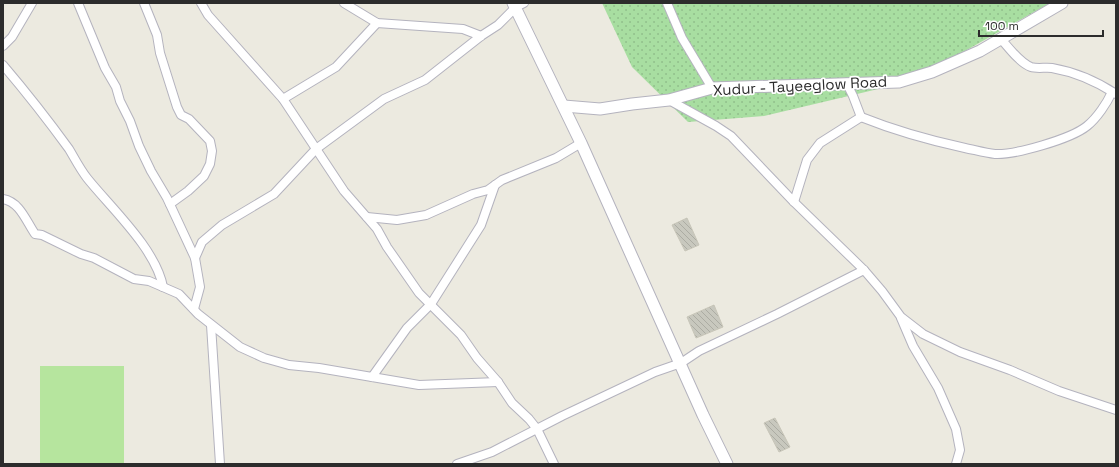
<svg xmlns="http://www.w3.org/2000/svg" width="1119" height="467" viewBox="0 0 1119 467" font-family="'Space Grotesk',sans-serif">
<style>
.grass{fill:url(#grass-dots)}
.pitch{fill:#b6e59e}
.building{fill:url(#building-back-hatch);stroke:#c8c6b9}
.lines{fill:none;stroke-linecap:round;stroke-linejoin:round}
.street-casing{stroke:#b4b3be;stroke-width:10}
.secondary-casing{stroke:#b4b3be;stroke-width:13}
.street{stroke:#fff;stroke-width:8}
.secondary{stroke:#fff;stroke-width:11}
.labels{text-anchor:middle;stroke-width:3.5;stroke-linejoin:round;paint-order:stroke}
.street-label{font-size:15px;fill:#2c2c2c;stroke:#fff}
</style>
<defs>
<pattern id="grass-dots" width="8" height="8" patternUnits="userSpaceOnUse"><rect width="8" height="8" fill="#a8dea1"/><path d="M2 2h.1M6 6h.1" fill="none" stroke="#91bf8b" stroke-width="1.8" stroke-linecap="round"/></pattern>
<pattern id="building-back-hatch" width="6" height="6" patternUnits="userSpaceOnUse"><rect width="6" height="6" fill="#c8c8be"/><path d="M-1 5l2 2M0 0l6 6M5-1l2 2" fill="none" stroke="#acaca3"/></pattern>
</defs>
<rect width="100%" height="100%" fill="#eceae0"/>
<polygon class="grass" points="602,3 1050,3 912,81 764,116 688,122 632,67"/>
<rect class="pitch" x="40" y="366" width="84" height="98"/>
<g class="building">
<polygon points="687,218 699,245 685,251 672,225"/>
<polygon points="714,305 723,327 696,338 687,317"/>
<polygon points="775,418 790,447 779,452 764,423"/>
</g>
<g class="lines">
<g class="street-casing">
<g id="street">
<polyline points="78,3 105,68 116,87 120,101 130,121 139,146 151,171 167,198 195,258 200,287 194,309"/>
<polyline points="144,3 157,35 160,53 177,107 181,115 189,119 210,141 212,151 210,164 204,176 188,191 170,204"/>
<polyline points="201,3 208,15 283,99 344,191 377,229 387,247 419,293 461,335 477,358 498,382 512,403 529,419 537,429 554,464"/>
<polyline points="344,3 377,23 463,29 481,36"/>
<polyline points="667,3 682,38 712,88"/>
<path d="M1001 39C1009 48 1020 63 1031 67 1037 69 1046 67 1052 68 1075 72 1096 81 1116 94"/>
<polyline points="3,46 12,37 32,3"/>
<path d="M3 65C26 92 48 120 69 149 75 159 80 169 87 178 111 208 156 249 163 287"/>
<polyline points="283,99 336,67 377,23"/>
<polyline points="669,100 716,126 731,136 794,202 864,270 882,291 901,317 923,334 960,352 1010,370 1059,391 1116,410"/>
<path d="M861 117C896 131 928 140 965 148 975 150 985 153 995 154 1015 155 1071 139 1087 126 1097 118 1107 103 1112 92"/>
<path d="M3 199C20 202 26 221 35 234L42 235 81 254 94 258 134 279 149 281 179 294 198 314 240 347 264 358 289 365 319 368 419 385 498 382"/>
<polyline points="794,202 807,160 820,143 861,117 853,96 847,84"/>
<polyline points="367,217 397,220 426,215 473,194 488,190 502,180 556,158 581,143"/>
<polyline points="195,258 202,242 222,225 274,194 316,149 384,99 425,80 481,36 498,25 516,7 524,3"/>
<polyline points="901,318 913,346 938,388 956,429 960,450 956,464"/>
<polyline points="211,325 220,464"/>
<polyline points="372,377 407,328 431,304 481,225 495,185"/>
<polyline points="457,464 492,452 562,416 655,372 681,363 699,351 777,314 864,270"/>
</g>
</g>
<g class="secondary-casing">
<g id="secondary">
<polyline points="513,3 581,143 703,415 727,464"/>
<polyline points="564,106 600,109 632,104 669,100 712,88 899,82 932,72 980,51 1062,3"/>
</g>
</g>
<use href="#street" class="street"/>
<use href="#secondary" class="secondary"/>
</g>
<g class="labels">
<g class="street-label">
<text transform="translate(800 86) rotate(-3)" y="5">Xudur - Tayeeglow Road</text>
</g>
</g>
<rect width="1119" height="467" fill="none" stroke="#2c2c2c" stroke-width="8"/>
<path d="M979 30v6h124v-6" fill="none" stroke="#2c2c2c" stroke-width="2"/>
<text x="985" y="30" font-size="12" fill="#2c2c2c" stroke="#ffffff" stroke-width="3" paint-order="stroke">100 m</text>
</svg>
